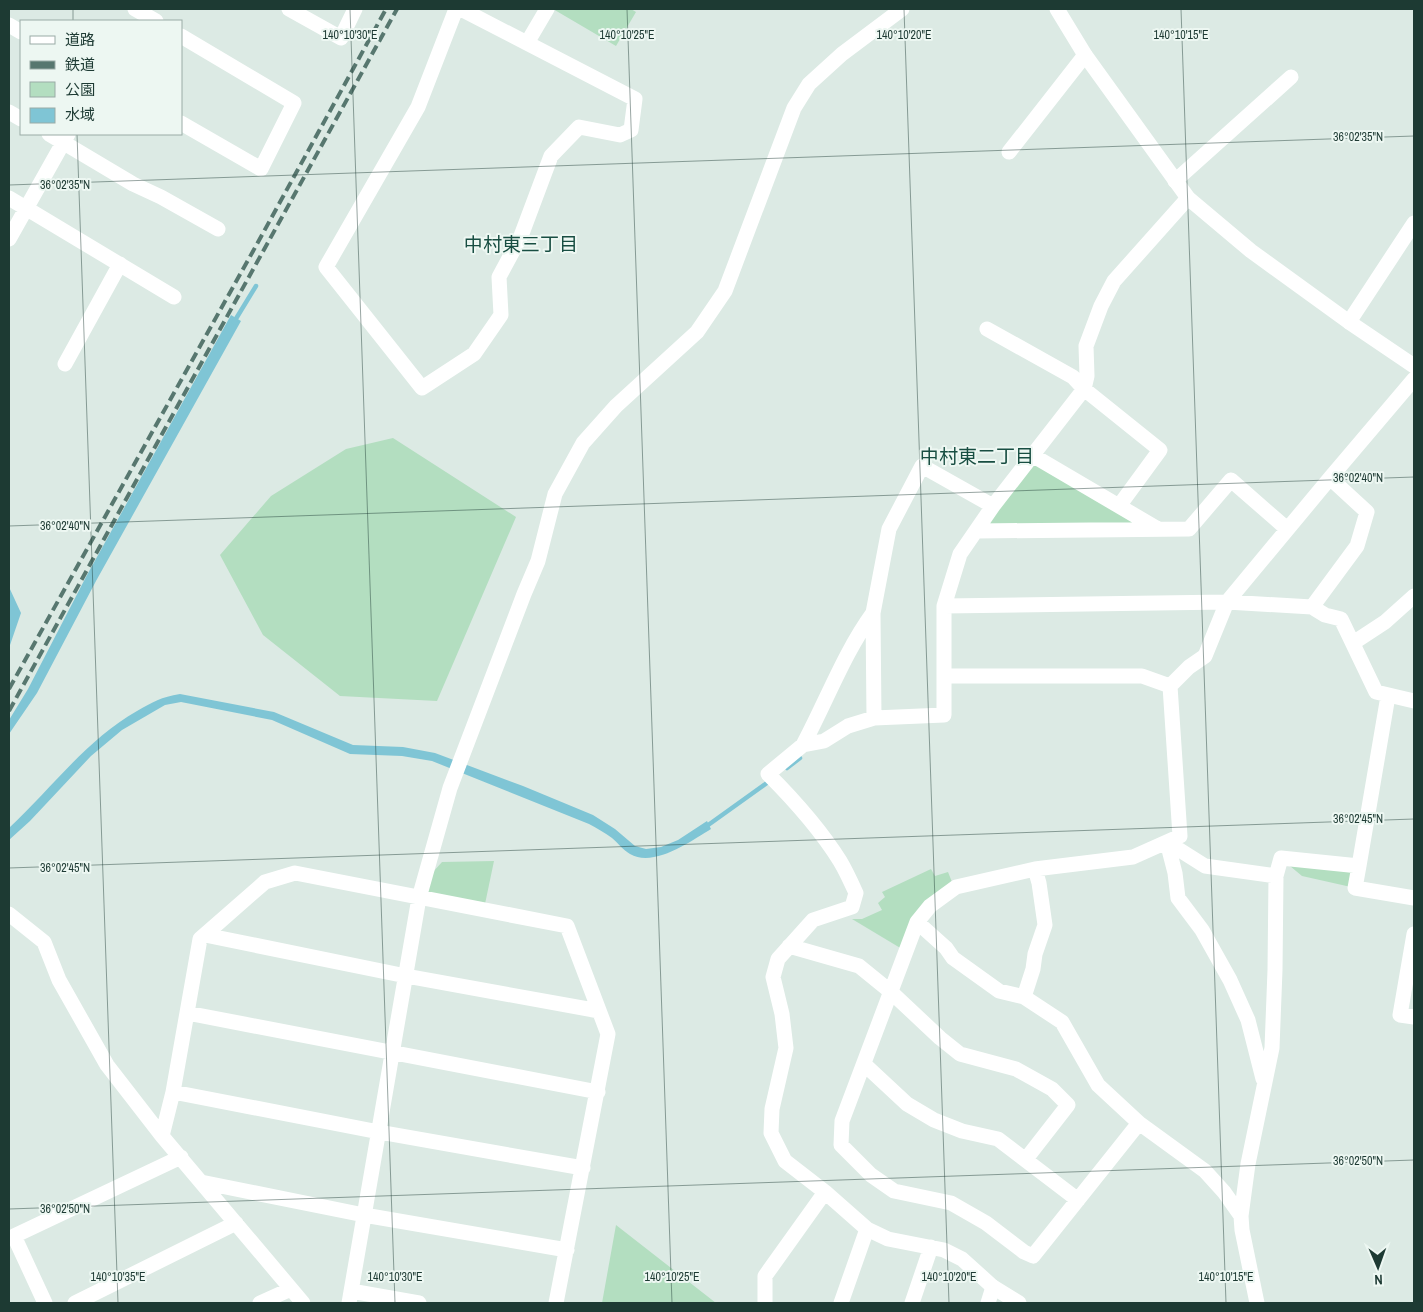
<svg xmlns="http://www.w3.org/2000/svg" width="1423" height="1312" viewBox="0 0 1423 1312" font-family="'Archivo Narrow','Noto Sans JP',sans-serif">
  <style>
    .green { fill: #b3dec0 }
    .water { fill: #7fc5d5 }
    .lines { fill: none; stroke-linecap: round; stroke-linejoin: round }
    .stream { stroke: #7fc5d5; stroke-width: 4.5 }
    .minor { stroke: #fff; stroke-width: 15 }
    .tertiary { stroke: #fff; stroke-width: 15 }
    .rail { stroke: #57776f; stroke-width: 4; stroke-dasharray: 10 5; stroke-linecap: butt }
    .ticks { fill: none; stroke: #1d3a33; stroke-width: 1; stroke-opacity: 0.45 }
    .labels { text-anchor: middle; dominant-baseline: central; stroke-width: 4; stroke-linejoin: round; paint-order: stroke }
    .neighbourhood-label { font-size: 19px; fill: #184e42; stroke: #edf7f2 }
    .ticks-label { font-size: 12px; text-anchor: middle; fill: #1d3a33; stroke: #edf7f2; stroke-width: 4; stroke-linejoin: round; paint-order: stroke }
  </style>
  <rect width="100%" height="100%" fill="#dceae4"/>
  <path class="green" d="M 553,9 L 631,9 L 636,12 L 616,46 Z
    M 393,438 L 516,517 L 437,701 L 340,696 L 263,635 L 220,555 L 271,496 L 346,449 Z
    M 1033,460 L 1150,527 L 982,529 Z
    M 494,861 L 485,904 L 425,896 L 433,872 L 442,862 Z
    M 1284,861 L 1355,868 L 1351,887 L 1302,876 Z
    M 931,869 L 935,876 L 948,872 L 952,882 L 902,949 L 852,919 L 862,919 L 882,910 L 878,903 L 885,897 L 882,892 Z
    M 616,1225 L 716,1303 L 602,1303 Z"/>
  <path class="water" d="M 231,315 L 241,321 L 96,581 L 37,693 L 9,734 L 9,720 L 28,689 L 87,575 Z
    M 9,587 L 21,613 L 9,648 Z
    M 180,694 L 274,712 L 353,745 L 403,747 L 435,753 L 523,786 L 593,815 L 615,829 L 635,846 L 646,849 L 661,847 L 678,840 L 707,821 L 711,829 C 691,841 654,868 630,854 C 623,850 618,843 612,838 C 605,833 597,828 589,824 L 432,761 L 402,756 L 350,754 L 272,720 L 181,702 L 165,705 L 122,730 L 91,756 L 30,821 L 9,840 L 9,828 C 52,788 86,740 137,711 C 153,702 161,697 180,694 Z"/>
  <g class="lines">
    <path class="stream" d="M 234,322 L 256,286
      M 787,768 L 800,758
      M 704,828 L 771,780"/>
    <path class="minor" d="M 135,9 L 156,21
      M 289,9 L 341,38 L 355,9
      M 456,9 L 418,107 L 326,267 L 422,388 L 474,354 L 501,315 L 499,277 L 521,236 L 551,156 L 579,127 L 620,135 L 631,130 L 635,99 L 461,9
      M 9,25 L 21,32
      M 181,36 L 294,103 L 261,169 L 181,123
      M 527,43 L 547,9
      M 9,112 L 21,119
      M 49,134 L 133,184 L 161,197 L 218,229
      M 1009,152 L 1085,55
      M 1175,181 L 1291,77
      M 9,198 L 174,297
      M 9,239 L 68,134
      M 1349,322 L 1414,223
      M 987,329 L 1073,377 L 1084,389 L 1160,450 L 1119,506
      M 65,364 L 120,264
      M 1032,455 L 1158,529
      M 977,531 L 1189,529 L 1231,480 L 1287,529
      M 944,606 L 1227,602 L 1312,607 L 1325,615 L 1341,619 L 1376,692 L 1414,701
      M 1312,607 L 1357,546 L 1367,512 L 1330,478
      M 1353,643 L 1385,622 L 1414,596
      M 944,676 L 944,715 L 874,718 L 848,726 L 824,741 L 803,745 L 768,774 C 795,801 820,829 840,861 C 846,871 851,882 856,893 L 852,907 L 813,920 L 778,959 L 773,977 L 782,1014 L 786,1048 L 772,1109 L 771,1133 L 785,1161 L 825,1192 L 867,1229 L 888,1239 L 944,1250 L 962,1259 L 993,1287 L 1019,1303
      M 1170,686 L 1142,676 L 944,676 L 944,606 L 960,554 L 993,506 L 1084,389 L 1087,376 L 1086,346 L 1101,306 L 1114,281 L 1188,198
      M 874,718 L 873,613 L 889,529 L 922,466 L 993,506
      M 803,745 C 827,700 844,653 873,613
      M 1167,842 L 1205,866 L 1276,876 L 1281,858 L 1359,866 L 1355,888 L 1414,898
      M 1167,842 L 1175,873 L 1178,898 L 1202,930 L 1230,980 L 1248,1020 L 1263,1079
      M 1359,866 L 1388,696
      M 9,914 L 44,942 L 59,980 L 107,1065 L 162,1136 L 303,1303
      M 917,922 L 946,948 L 953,958 L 999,991 L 1024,997 L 1062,1022 L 1098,1085 L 1139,1123 L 1033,1256 L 1024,1252 L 986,1223 L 951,1203 L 894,1191 L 871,1175 L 841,1145 L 842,1121 L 917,922 L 930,906 L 956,887 L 1035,869 L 1133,857 L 1180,836 L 1170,686 L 1189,667 L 1205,656 L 1227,602 L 1330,478 L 1414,379
      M 1414,934 L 1400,1015 L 1414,1017
      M 205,935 L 406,976 L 599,1011
      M 789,946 L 859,966 L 891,992 L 940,1038 L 960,1054 L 1016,1069 L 1052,1089 L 1068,1105 L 1026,1159
      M 1024,997 L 1033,969 L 1035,954 L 1045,925 L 1039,883 L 1035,869
      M 187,1013 L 598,1092
      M 864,1064 L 907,1104 L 934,1120 L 962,1131 L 998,1139 L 1078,1200
      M 173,1092 L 379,1132 L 583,1168
      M 1139,1123 L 1205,1171 L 1224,1192 L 1241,1216
      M 162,1136 L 173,1092 L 200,939 L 265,882 L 295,873 L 567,926 L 608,1034 L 556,1303
      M 201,1182 L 364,1215 L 567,1250
      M 351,1291 L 419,1303
      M 45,1303 L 14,1236 L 181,1157
      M 75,1303 L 236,1223
      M 260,1303 L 291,1289
      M 349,1303 L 419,898 L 450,788 L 524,594 L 538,561 L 555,494 L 583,443 L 616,406 L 697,332 L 725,291 L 794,108 L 809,84 L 842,54 L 902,9
      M 765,1303 L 765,1276 L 825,1192
      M 841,1303 L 867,1229
      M 912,1303 L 931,1247
      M 1257,1303 L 1242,1230 L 1241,1216 L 1248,1164 L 1272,1048 L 1275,970 L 1276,876"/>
    <path class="tertiary" d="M 1057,9 L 1085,55 L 1188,198 L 1251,251 L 1349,322 L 1414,366
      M 988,1303 L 993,1287"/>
    <path class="rail" d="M 9,689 L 257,244 L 386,9
      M 9,711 L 397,9"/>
  </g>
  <path class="ticks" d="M 73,9 L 73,21M 350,9 L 395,1303M 627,9 L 672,1303M 904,9 L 949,1303M 1181,9 L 1226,1303M 77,134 L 118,1303M 9,185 L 1414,136M 9,526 L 1414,477M 9,868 L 1414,819M 9,1209 L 1414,1160"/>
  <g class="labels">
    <g class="neighbourhood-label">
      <text x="521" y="244">中村東三丁目</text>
      <text x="977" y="456">中村東二丁目</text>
    </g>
  </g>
  <g class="ticks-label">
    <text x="350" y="39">140°10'30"E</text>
    <text x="627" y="39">140°10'25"E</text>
    <text x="904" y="39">140°10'20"E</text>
    <text x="1181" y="39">140°10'15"E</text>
    <text x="1358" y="141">36°02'35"N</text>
    <text x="65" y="189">36°02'35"N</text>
    <text x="1358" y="482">36°02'40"N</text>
    <text x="65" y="530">36°02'40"N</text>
    <text x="1358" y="823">36°02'45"N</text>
    <text x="65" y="872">36°02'45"N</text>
    <text x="1358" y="1165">36°02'50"N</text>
    <text x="65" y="1213">36°02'50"N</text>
    <text x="118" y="1281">140°10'35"E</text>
    <text x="395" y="1281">140°10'30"E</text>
    <text x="672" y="1281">140°10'25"E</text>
    <text x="949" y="1281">140°10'20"E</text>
    <text x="1226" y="1281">140°10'15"E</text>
  </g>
  <rect width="1423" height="1312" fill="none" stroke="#1d3a33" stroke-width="20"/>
  <rect x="20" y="20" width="162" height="115" fill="#edf7f2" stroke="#9aaba6"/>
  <rect x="30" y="36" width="25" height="8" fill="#ffffff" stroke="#9aaba6"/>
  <text x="65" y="45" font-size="15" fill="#1d3a33">道路</text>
  <rect x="30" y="61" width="25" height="8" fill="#57776f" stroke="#9aaba6"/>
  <text x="65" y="70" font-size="15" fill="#1d3a33">鉄道</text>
  <rect x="30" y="82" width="25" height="15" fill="#b3dec0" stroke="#9aaba6"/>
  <text x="65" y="95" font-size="15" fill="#1d3a33">公園</text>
  <rect x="30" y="108" width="25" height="15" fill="#7fc5d5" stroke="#9aaba6"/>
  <text x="65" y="120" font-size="15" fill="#1d3a33">水域</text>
  <g transform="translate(1378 1267) rotate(178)" stroke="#edf7f2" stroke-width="4" paint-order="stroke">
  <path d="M0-4L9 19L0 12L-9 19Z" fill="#1d3a33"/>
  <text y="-8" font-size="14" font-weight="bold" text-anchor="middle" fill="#1d3a33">N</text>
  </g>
</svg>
